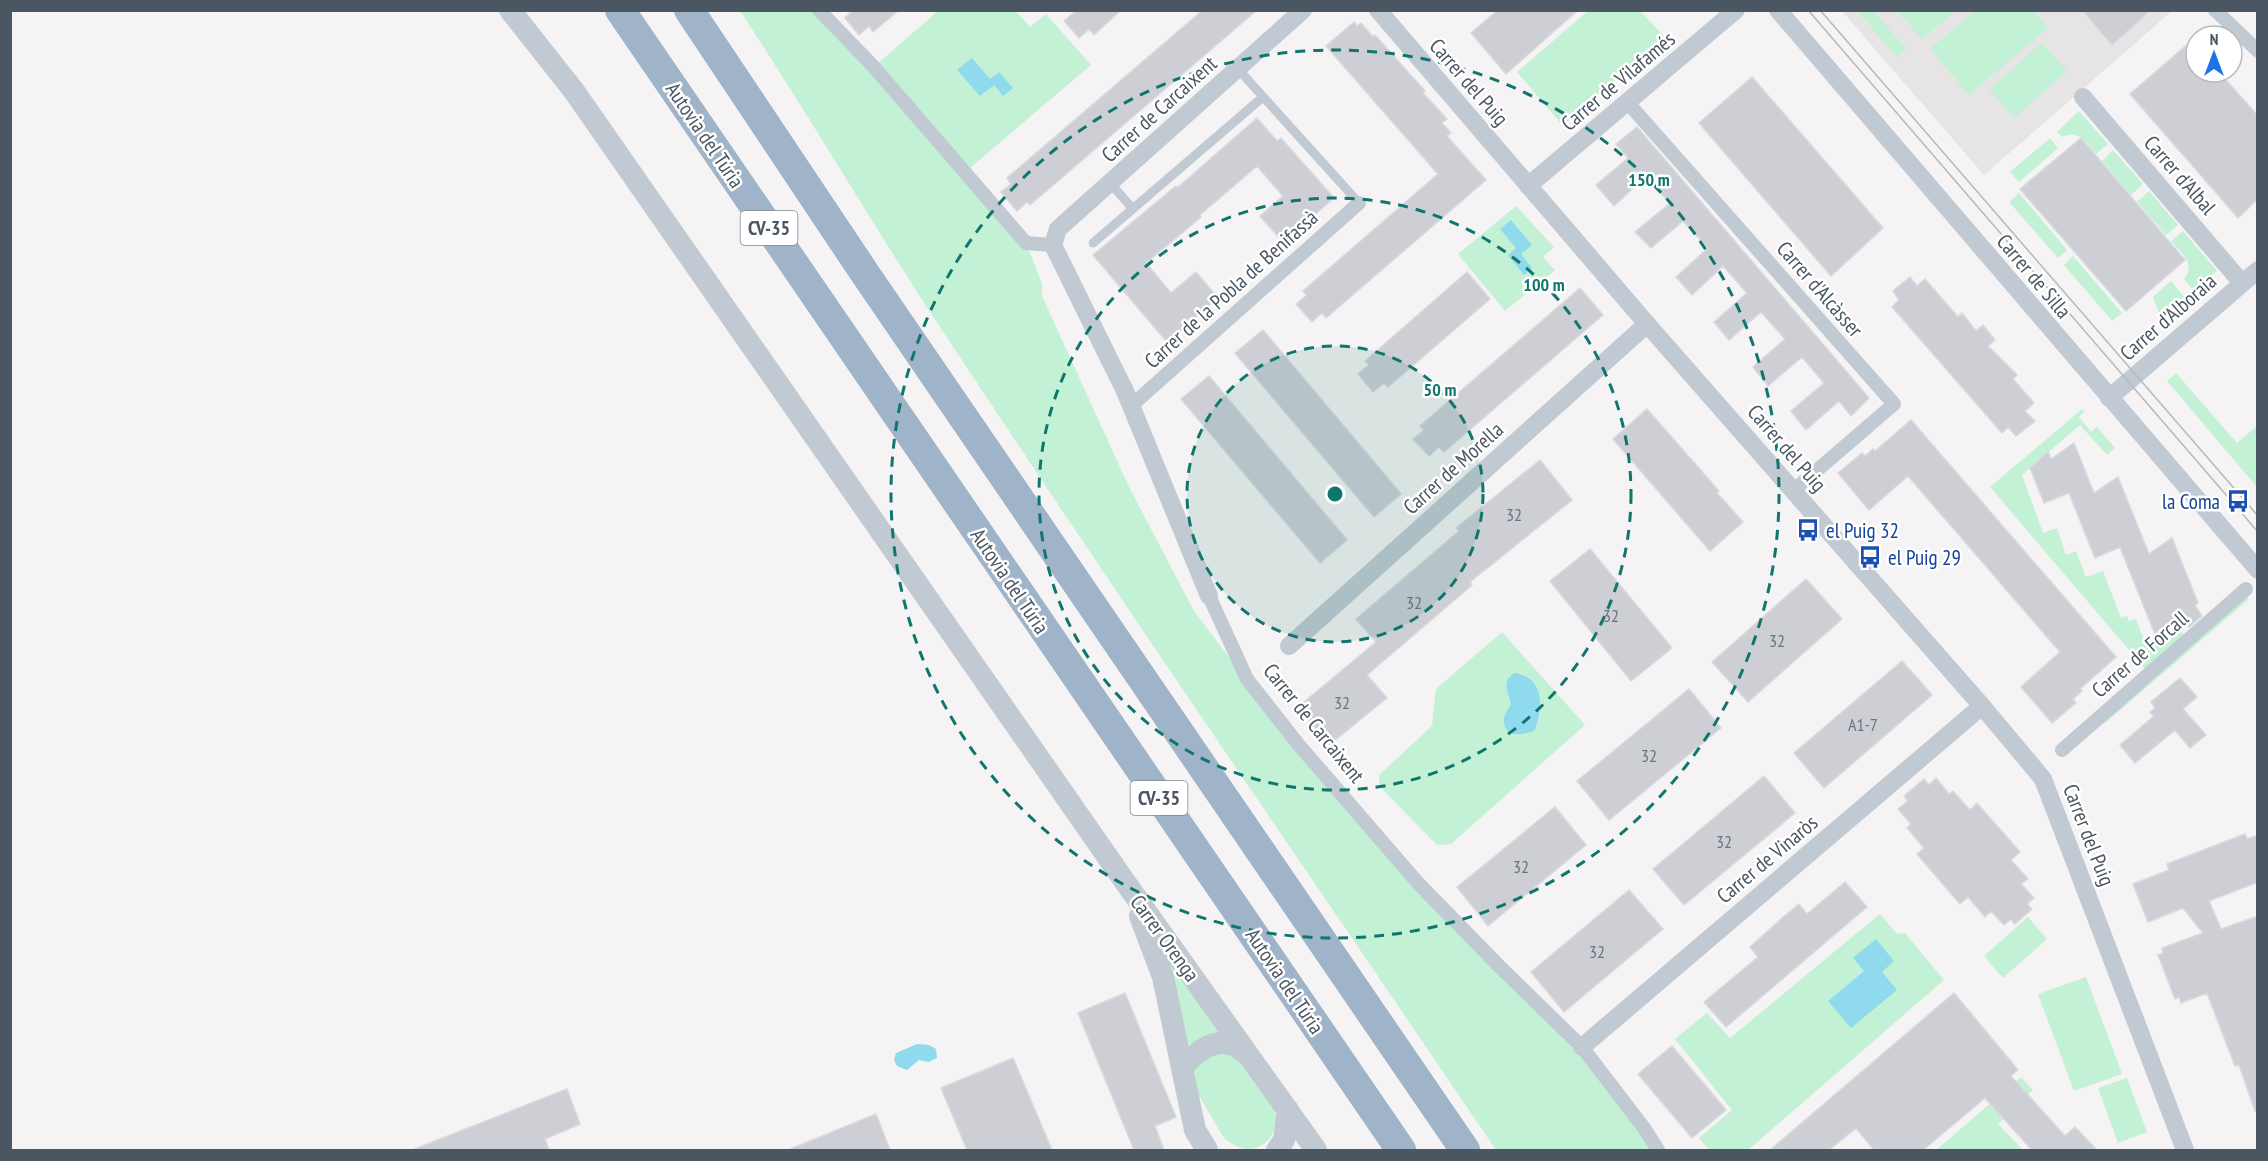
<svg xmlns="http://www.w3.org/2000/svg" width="2268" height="1161" viewBox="0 0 2268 1161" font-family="'PT Sans Narrow',sans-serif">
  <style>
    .education { fill: #e6e4e5 }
    .green { fill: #c3f1d5 }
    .water { fill: #90daee }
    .building { fill: #cdcfd5; stroke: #d7d9de; stroke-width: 1.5 }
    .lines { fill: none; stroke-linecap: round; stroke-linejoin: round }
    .service { stroke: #c1cad2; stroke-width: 9 }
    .pedestrian { stroke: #c1cad2; stroke-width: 14 }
    .minor { stroke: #c1cad2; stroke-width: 18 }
    .tertiary { stroke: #c1cad2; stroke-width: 22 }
    .trunk { stroke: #9fb4c9; stroke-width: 30 }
    .tram { stroke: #b5b8bd; stroke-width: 1.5 }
    .ring { fill: none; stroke: #0f766e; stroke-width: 3; stroke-dasharray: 10 8 }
    .labels { text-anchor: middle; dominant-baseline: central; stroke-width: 5; stroke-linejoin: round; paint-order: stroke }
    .number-label { font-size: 18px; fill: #6b747e }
    .shield { fill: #fff; stroke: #808990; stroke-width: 1.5 }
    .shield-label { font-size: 20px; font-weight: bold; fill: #4a5661 }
    .street-label { font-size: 21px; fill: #4a5661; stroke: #fff }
    .transit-label { font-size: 21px; fill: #164399; stroke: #fff; text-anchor: start }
    .centre { fill: #0f766e; stroke: #fff; stroke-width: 3 }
    .ring-label { font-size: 18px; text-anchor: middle; font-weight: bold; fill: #0f766e; stroke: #fff; stroke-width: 5; stroke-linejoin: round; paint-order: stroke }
  </style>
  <rect width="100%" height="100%" fill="#f5f3f3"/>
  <path class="education" d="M 1842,11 L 2172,11 L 1984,175 Z"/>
  <path class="green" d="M 1015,10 L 1030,27 L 1046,14 L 1091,65 L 970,168 L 877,64 L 938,11 Z
    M 1589,10 L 1640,11 L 1664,36 L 1563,126 L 1517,72 Z
    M 1976,10 L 2033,11 L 2048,28 L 1969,95 L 1930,49 Z
    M 740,11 L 815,11 L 1021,230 L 1042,284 L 1042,296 L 1129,487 L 1194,611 L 1270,711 L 1402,858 L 1528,991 L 1662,1150 L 1496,1150 C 1311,877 1124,606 942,330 C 872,225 810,116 740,11 Z
    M 1857,11 L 1873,11 L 1907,49 L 1897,57 Z
    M 1897,11 L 1956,11 L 1922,39 Z
    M 2042,43 L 2067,71 L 2014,118 L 1989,90 Z
    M 2079,111 L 2108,144 L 2096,154 C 2087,143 2078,129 2062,137 L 2057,132 Z
    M 2050,138 L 2058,148 L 2019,182 L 2010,172 Z
    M 2113,150 L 2143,184 L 2131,195 L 2102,161 Z
    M 2149,191 L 2178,225 L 2166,235 L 2137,202 Z
    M 2019,193 L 2067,250 L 2058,258 L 2009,202 Z
    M 1516,206 L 1554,247 L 1543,257 L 1555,270 L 1505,311 L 1458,254 Z
    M 2183,231 L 2217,271 L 2194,291 L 2184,279 C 2196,264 2182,253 2171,241 Z
    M 2073,256 L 2122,313 L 2112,321 L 2064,265 Z
    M 2171,281 L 2186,299 L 2161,319 L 2153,297 Z
    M 2176,373 L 2237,443 L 2257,426 L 2257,487 L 2167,381 Z
    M 2082,409 L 2084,412 L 2079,417 L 2091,432 L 2097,427 L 2115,448 L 2107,455 L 2080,425 L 2022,475 L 2043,533 L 2057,528 L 2066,555 L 2076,551 L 2086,577 L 2103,571 L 2121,618 L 2127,616 L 2129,621 L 2136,619 L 2147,648 L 2162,642 L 2180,630 L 2183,633 L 2184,639 L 2146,670 L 1990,487 Z
    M 2246,596 L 2249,599 L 2104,724 L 2101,720 Z
    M 1502,632 L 1585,725 L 1451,844 L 1437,845 L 1379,786 L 1379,775 L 1432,726 L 1436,689 Z
    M 1880,914 L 1897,934 L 1905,933 L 1944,980 L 1748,1150 L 1709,1150 L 1699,1138 L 1732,1110 L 1675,1039 L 1707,1013 L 1730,1038 Z
    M 2028,917 L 2047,939 L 2003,978 L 1984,956 Z
    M 1156,939 L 1220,1034 L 1186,1046 Z
    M 2086,977 L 2122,1074 L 2074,1091 L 2038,994 Z
    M 1213,1052 L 1236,1054 C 1247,1069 1267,1092 1274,1108 C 1280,1122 1273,1142 1258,1147 C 1245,1152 1234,1146 1224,1138 L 1192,1084 L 1194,1066 Z
    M 2021,1077 L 2033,1090 L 1998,1124 L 2023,1150 L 1936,1150 Z
    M 2127,1078 L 2147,1132 L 2118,1143 L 2098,1088 Z"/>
  <path class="water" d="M 972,58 L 990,79 L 999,72 L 1013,88 L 1003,96 L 994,85 L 980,96 L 957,70 Z
    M 1511,220 L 1532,245 L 1521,254 L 1532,268 L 1524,275 L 1508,255 L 1516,248 L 1500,229 Z
    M 1514,673 C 1545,677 1543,707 1535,730 C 1526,735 1505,739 1504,722 C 1503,716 1508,710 1511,704 C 1508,690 1501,683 1514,673 Z
    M 1876,939 L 1894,961 L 1882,972 L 1897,990 L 1851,1028 L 1828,1001 L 1864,971 L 1853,958 Z
    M 917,1044 L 929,1045 L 936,1049 L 937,1058 L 929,1062 L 919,1060 L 907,1070 L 897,1066 L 894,1060 L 896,1053 Z"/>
  <path class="building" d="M 853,10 L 899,10 L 873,32 L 869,26 L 859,35 L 845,18 Z
    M 1077,10 L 1121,10 L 1094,35 L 1089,29 L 1079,38 L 1064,21 Z
    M 1203,10 L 1257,10 L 1030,205 L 1027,202 L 1017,211 L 1001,192 L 1011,184 L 1007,178 Z
    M 1498,10 L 1578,10 L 1506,74 L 1471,33 Z
    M 2082,10 L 2151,10 L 2112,45 Z
    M 1354,22 L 1357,26 L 1361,23 L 1373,37 L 1375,35 L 1425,91 L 1423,93 L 1447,119 L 1442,123 L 1451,133 L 1447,136 L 1486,180 L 1326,318 L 1322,313 L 1312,322 L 1296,304 L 1307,295 L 1303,291 L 1438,174 L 1326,46 Z
    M 2196,37 L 2196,72 L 2219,72 L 2258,116 L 2258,199 L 2238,218 L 2130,94 Z
    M 1752,77 L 1883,228 L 1831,276 L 1699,123 Z
    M 1257,118 L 1277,141 L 1281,138 L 1334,198 L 1283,242 L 1260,216 L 1283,196 L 1257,166 L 1200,215 L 1201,217 L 1146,263 L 1171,293 L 1196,272 L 1218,298 L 1167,342 L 1093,255 L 1176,186 L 1177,188 Z
    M 1637,127 L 1869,398 L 1851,416 L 1839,401 L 1806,430 L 1791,411 L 1824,383 L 1802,357 L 1768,386 L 1753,367 L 1785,339 L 1761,312 L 1729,340 L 1714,322 L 1747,293 L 1723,266 L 1692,295 L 1676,277 L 1708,248 L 1683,221 L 1651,248 L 1635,232 L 1670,203 L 1645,177 L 1614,206 L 1596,185 L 1628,158 L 1616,144 Z
    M 2081,138 L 2185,260 L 2126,311 L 2020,189 Z
    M 1467,272 L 1490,299 L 1388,387 L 1384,383 L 1373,392 L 1358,374 L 1369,365 L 1365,361 Z
    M 1910,277 L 1917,286 L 1925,279 L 1958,317 L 1962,313 L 1976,331 L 1983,325 L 1995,340 L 1988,346 L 2017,375 L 2013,379 L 2034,403 L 2025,411 L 2035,421 L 2016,436 L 2008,427 L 2002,433 L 1892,307 L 1899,300 L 1893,291 Z
    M 1580,288 L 1603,315 L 1444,452 L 1439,447 L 1429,456 L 1413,439 L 1424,430 L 1420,426 Z
    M 1263,330 L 1401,494 L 1374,517 L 1235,353 Z
    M 1209,376 L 1347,540 L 1320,563 L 1181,399 Z
    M 1647,409 L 1719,491 L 1717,493 L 1743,522 L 1710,551 L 1613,439 Z
    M 1911,420 L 2116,657 L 2080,689 L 2082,691 L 2073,699 L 2076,703 L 2052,723 L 2021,687 L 2060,652 L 1908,476 L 1869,510 L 1838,473 L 1862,453 L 1865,456 L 1873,449 L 1875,451 Z
    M 2074,443 L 2094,493 L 2118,477 L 2149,554 L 2172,538 L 2198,603 L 2195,605 L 2202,616 L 2189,627 L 2183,614 L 2155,634 L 2120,547 L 2095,558 L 2069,493 L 2044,503 L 2030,468 L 2048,452 L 2051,459 Z
    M 1540,460 L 1572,500 L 1470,582 L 1472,585 L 1367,675 L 1387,698 L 1329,745 L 1298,707 L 1376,642 L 1356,619 L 1459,531 L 1456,528 Z
    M 1590,549 L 1672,648 L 1631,681 L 1550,581 Z
    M 1806,579 L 1842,619 L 1748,702 L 1712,662 Z
    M 1902,661 L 1932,695 L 1824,788 L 1794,753 Z
    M 2180,678 L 2197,697 L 2183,709 L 2206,735 L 2190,748 L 2175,730 L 2135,763 L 2120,745 L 2154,716 L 2150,712 L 2155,708 L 2151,702 Z
    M 1689,689 L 1721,728 L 1609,820 L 1577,781 Z
    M 1764,776 L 1795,813 L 1684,905 L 1653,869 Z
    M 1936,778 L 1949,794 L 1953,791 L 1970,810 L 1977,803 L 2020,852 L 2011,860 L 2028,879 L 2021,884 L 2034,898 L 2027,904 L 2032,909 L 2015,924 L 2011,919 L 2004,925 L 1991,911 L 1985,917 L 1968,897 L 1960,904 L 1917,854 L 1924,848 L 1907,828 L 1911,824 L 1898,809 L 1908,801 L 1904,796 L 1924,779 L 1929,785 Z
    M 1555,807 L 1586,845 L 1488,926 L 1457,887 Z
    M 2245,834 L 2247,839 L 2258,835 L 2258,882 L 2209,901 L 2221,929 L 2258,916 L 2258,1111 L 2255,1111 L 2239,1065 L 2235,1066 L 2207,993 L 2181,1003 L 2179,997 L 2175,999 L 2158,955 L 2163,953 L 2162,948 L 2203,933 L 2183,908 L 2148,922 L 2133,884 L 2169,870 L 2167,864 Z
    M 1845,882 L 1867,907 L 1726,1027 L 1704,1002 L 1758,957 L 1750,947 L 1781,919 L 1799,904 L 1807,914 Z
    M 1629,890 L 1663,929 L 1564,1012 L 1531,972 Z
    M 1125,993 L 1176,1117 L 1155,1126 L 1164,1150 L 1134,1150 L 1078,1013 Z
    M 1954,993 L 2018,1070 L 2011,1076 L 2065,1136 L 2075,1127 L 2097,1150 L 2032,1150 L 1985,1098 L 1923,1150 L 1874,1150 L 1856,1128 L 1829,1150 L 1770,1150 Z
    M 1672,1046 L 1726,1110 L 1692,1138 L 1638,1074 Z
    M 1013,1058 L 1052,1150 L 967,1150 L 941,1088 Z
    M 567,1089 L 580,1124 L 545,1139 L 549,1150 L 412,1150 Z
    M 876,1114 L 890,1150 L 788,1150 Z"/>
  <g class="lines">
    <path class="service" d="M 1238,69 L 1359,203
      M 1110,183 L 1133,209
      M 1093,243 L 1263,97"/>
    <path class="pedestrian" d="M 819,10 L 873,66 L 1026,243 L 1053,245
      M 2215,10 L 2258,51
      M 1628,103 L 1894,404 L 1794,490
      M 1131,406 L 1359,203
      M 1209,596 L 1247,679 L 1298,744 L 1418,883 L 1499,966 L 1582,1047 L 1644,1128 L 1658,1150
      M 2062,750 L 2246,589"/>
    <path class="minor" d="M 1378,10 L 1647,324 L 1982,706 L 2043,779 L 2185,1150
      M 1778,10 L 2258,570
      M 2083,97 L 2242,283
      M 1528,186 L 1736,10
      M 2109,398 L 2258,270
      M 1209,596 L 1125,391 L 1053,245 L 1058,229 L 1303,10
      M 1289,646 L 1647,324
      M 1582,1047 L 1982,706"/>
    <path class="tertiary" d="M 510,10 L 574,91 L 1130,889 L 1316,1150
      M 1140,916 L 1163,977 L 1195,1130 L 1207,1150
      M 1183,1066 C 1195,1054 1211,1039 1230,1044 C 1236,1045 1242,1051 1247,1054
      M 1277,1150 L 1284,1140 L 1288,1110"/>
    <path class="trunk" d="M 620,10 L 1401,1150
      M 689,10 L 866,275 L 1465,1150"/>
    <path class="tram" d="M 1808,10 L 2258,532
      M 1820,10 L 2258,516"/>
  </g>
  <circle cx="1335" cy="494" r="148" fill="#0f766e" fill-opacity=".12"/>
  <g class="ring">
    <circle cx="1335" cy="494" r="148"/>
    <circle cx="1335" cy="494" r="296"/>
    <circle cx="1335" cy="494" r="444"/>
  </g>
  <defs>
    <g id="bus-bare" transform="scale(1.8)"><path d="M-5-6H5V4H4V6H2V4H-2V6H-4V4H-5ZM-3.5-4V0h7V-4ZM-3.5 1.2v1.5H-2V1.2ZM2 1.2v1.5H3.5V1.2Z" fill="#1a4fb4" stroke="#fff" stroke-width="2.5" paint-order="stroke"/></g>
  </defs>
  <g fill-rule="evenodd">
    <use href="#bus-bare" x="2238" y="501"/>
    <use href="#bus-bare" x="1808" y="530"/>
    <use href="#bus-bare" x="1870" y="557"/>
  </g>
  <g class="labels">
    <g class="number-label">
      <text x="1514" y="514">32</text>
      <text x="1414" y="602">32</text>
      <text x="1611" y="615">32</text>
      <text x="1777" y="640">32</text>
      <text x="1342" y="702">32</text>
      <text x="1863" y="724">A1-7</text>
      <text x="1649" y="755">32</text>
      <text x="1724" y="841">32</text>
      <text x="1521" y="866">32</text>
      <text x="1597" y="951">32</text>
    </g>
    <g class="shield">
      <rect x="740.5" y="211" width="57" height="34" rx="4.5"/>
      <rect x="1130.5" y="781" width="57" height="34" rx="4.5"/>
    </g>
    <g class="shield-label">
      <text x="769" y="228">CV-35</text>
      <text x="1159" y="798">CV-35</text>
    </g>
    <g class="street-label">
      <text transform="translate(1618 81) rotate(-40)">Carrer de Vilafamés</text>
      <text transform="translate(1469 82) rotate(49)">Carrer del Puig</text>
      <text transform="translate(1159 109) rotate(-42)">Carrer de Carcaixent</text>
      <text transform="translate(705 135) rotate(56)">Autovia del Túria</text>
      <text transform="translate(2180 175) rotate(49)">Carrer d'Albal</text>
      <text transform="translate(2034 276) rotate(50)">Carrer de Silla</text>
      <text transform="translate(1231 289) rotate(-42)">Carrer de la Pobla de Benifassà</text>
      <text transform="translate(1820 289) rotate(49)">Carrer d'Alcàsser</text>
      <text transform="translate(2168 317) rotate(-41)">Carrer d'Alboraia</text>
      <text transform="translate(1787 448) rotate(49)">Carrer del Puig</text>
      <text transform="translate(1453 468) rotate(-42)">Carrer de Morella</text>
      <text transform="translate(1010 581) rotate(56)">Autovia del Túria</text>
      <text transform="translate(2140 654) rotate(-41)">Carrer de Forcall</text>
      <text transform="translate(1314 723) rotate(51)">Carrer de Carcaixent</text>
      <text transform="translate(2089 835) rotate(69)">Carrer del Puig</text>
      <text transform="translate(1767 859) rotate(-40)">Carrer de Vinaròs</text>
      <text transform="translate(1165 938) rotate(54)">Carrer Orenga</text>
      <text transform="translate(1285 981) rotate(56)">Autovia del Túria</text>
    </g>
    <g class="transit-label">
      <text x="2220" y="501" text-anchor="end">la Coma</text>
      <text x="1826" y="530">el Puig 32</text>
      <text x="1888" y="557">el Puig 29</text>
    </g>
  </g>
  <circle cx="1335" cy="494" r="9" class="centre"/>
  <g class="ring-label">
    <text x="1649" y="186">150 m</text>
    <text x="1544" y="291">100 m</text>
    <text x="1440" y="396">50 m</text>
  </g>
  <rect width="2268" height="1161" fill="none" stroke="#4a5661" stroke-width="24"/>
  <g transform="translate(2214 54)"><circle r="28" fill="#ffffff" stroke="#b7bbc0" stroke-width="1.5"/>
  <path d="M0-4.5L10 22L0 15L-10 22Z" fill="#1a73e8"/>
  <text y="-9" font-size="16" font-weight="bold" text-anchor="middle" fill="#4a5661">N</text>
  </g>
</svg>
